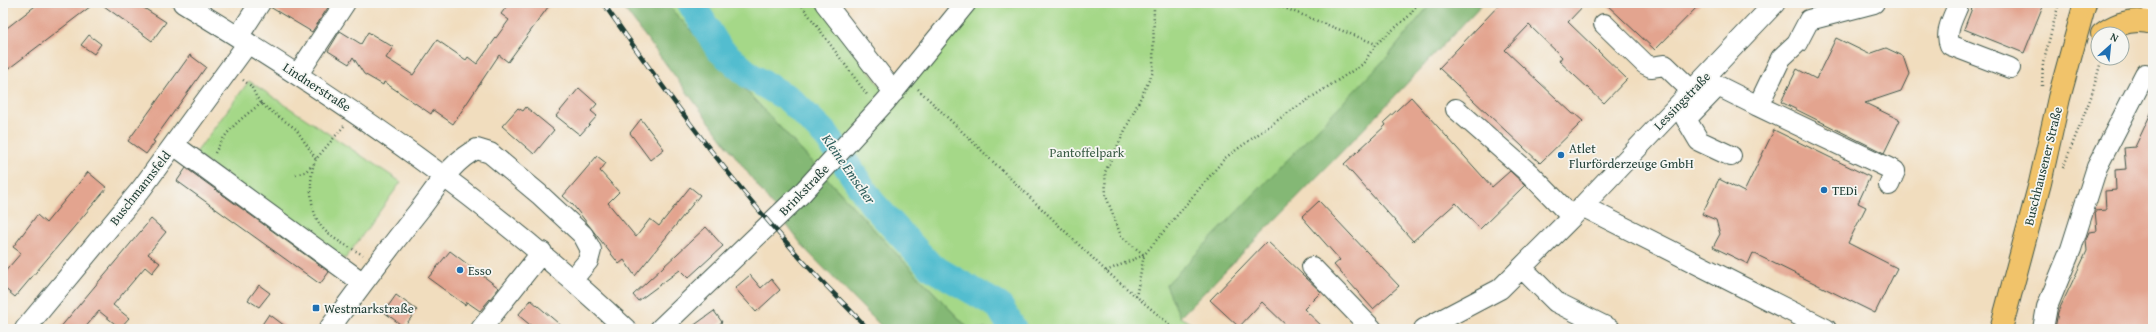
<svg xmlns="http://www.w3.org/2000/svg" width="2156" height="332" viewBox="0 0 2156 332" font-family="'Gentium Book Plus',serif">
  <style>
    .green { fill: #a5d888; stroke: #628a5e }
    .forest { fill: #84b874; stroke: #527a54 }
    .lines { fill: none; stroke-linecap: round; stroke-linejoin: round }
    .river { stroke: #53bdcf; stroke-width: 28 }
    .building { fill: #e3a48f }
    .minor-casing { stroke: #3e5549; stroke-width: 22 }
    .major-casing { stroke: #3e5549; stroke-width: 24 }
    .path { stroke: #3e5549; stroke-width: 2.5; stroke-dasharray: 1 3; stroke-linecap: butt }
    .minor { stroke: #fff; stroke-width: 20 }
    .major { stroke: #f1c36a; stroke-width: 22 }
    .rail-casing { stroke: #1f3d34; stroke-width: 4.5 }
    .rail { stroke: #f6f6f2; stroke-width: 3; stroke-dasharray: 9; stroke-linecap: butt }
    .poi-dot { fill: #1f6fb2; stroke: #f6f6f2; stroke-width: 1.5 }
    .labels { text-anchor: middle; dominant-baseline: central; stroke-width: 3.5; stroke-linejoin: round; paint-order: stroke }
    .street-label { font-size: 13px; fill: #1f3d34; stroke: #f6f6f2 }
    .poi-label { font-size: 13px; fill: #1f3d34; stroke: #f6f6f2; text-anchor: start }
    .park-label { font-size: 13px; fill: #3a5c45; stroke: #f6f6f2 }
    .water-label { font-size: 14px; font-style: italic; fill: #2c5d5b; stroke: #f6f6f2 }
  </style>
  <rect width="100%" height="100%" fill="#f6f6f2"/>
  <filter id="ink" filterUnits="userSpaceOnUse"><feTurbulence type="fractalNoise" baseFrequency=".025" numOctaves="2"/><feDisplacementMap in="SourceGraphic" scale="8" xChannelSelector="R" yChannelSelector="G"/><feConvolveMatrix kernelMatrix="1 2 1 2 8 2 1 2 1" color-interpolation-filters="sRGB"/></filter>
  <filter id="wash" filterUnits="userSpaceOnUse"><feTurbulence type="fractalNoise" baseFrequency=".012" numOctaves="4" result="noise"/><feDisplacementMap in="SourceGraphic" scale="16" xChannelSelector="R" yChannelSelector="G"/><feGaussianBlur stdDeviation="0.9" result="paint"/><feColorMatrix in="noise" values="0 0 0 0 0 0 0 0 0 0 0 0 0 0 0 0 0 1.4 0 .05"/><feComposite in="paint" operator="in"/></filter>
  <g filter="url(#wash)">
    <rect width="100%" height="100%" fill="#f1ddbe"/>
    <path class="green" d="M 669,3 L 819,3 L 887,95 L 972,3 L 1433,3 L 1389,55 L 1180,317 L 1200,329 L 969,329 L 889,246 L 673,11 Z
      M 249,81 L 401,182 L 345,259 L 195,154 Z"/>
    <path class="forest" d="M 620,3 L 669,3 L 673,11 L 889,246 L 969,329 L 884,329 L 805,249 Z
      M 1431,3 L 1483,3 L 1359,134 L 1180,317 L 1166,285 L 1389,55 Z"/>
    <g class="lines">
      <path class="river" d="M 691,3 L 719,49 L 750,76 L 789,99 L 827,136 L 872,203 L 930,266 L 999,306 L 1013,329"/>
    </g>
    <g id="blocks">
      <path class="building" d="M 39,3 L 95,3 L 3,73 L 3,31 Z
        M 100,3 L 136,3 L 166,22 L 152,41 Z
        M 271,3 L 323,3 L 329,6 L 312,32 L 270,7 Z
        M 509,3 L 551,3 L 508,62 L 499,55 L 453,124 L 433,110 L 431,114 L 384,82 L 383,85 L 364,74 L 353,57 L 349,64 L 328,51 L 340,31 L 361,44 L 368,32 L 393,47 L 386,58 L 413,75 L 437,40 L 466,60 L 468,57 L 477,64 L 509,20 L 501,14 Z
        M 1501,3 L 1586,3 L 1568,22 L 1627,79 L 1604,103 L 1559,61 L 1562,57 L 1529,25 L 1505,50 L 1573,114 L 1575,114 L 1583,121 L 1540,163 L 1439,68 Z
        M 1605,3 L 1701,3 L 1655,50 Z
        M 1974,3 L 2044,3 L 2024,53 L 1964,29 Z
        M 89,35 L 101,44 L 94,54 L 81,45 Z
        M 1836,38 L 1869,54 L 1886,48 L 1903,56 L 1909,74 L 1901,91 L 1865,103 L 1900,120 L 1884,153 L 1781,102 L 1797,69 L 1816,79 Z
        M 190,55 L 206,67 L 153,141 L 155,142 L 146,154 L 128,141 Z
        M 579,88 L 597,104 L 591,111 L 597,116 L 580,135 L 556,116 Z
        M 1411,97 L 1492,187 L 1510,171 L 1525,185 L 1480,229 L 1456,203 L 1413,241 L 1344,164 L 1386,125 L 1384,122 Z
        M 526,107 L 554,130 L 534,154 L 502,126 L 518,108 L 523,111 Z
        M 2153,109 L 2153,329 L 2055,329 L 2058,312 L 2087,251 L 2086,239 L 2089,232 L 2097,231 L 2095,211 L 2106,210 L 2105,191 L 2116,190 L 2115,170 L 2126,169 L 2124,148 L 2135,147 Z
        M 641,119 L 664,149 L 650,160 L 630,133 Z
        M 1774,130 L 1870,177 L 1858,203 L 1866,207 L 1848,243 L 1897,268 L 1875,313 L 1753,253 L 1748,264 L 1713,247 L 1720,234 L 1716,220 L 1702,214 L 1719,179 L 1744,192 Z
        M 597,156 L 606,163 L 600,171 L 619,192 L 608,203 L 636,237 L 650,219 L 659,226 L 690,187 L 700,195 L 635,276 L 624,260 L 619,264 L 573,205 L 563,196 Z
        M 186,168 L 329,272 L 320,284 L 177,181 Z
        M 88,172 L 107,188 L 15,297 L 3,287 L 3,274 L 21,253 L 13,247 L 37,215 L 46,223 Z
        M 1319,201 L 1399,286 L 1373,309 L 1334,265 L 1340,260 L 1302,217 Z
        M 151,219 L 166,232 L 148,254 L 160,263 L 152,273 L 145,267 L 113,305 L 129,318 L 120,328 L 99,311 L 84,329 L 59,329 Z
        M 706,227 L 723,246 L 688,278 L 680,270 L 638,301 L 633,295 Z
        M 1267,241 L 1321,292 L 1304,309 L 1325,329 L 1290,329 L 1262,302 L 1239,327 L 1210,300 Z
        M 450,251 L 499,288 L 480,311 L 467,302 L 465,305 L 428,278 Z
        M 750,275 L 761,288 L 771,279 L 780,290 L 756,312 L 735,288 Z
        M 259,285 L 270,293 L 259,307 L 248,300 Z
        M 396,295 L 417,310 L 404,327 L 384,312 Z
        M 531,300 L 565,329 L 535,329 L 518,315 Z
        M 714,311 L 722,322 L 713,329 L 689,329 Z
        M 269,314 L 289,329 L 259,329 Z"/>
    </g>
  </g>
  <g filter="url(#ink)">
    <use href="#blocks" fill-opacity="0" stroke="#3e5549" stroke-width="1"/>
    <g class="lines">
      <g class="minor-casing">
        <path id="minor" d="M 183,3 C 344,101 489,200 626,329
          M 825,3 L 894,92
          M 1874,3 L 1809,20 L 1797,43 L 1781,58 L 1758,106 L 1895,171 L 1889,185
          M 1959,3 C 1954,16 1944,32 1950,45 L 2010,68
          M 2150,3 L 2153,6
          M 1604,24 L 1645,64 L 1651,67 L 1665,65 L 1692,91
          M 238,37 L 260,3
          M 298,74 L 345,3
          M 1706,80 L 1758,106
          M 1718,86 L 1686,119 L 1699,141 L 1731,156
          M 1456,109 L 1530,174 L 1572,217
          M 174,145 L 363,283
          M 1582,206 L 1826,329
          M 1312,267 L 1372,329
          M 1522,268 L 1556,302 L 1610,329
          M 25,329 L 142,188 L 248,43
          M 329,329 C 359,288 389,248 421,208 C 437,187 453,160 477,149 L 490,153 L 539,194 L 583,235 L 591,250 L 588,261 L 573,279
          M 481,329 L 542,252
          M 660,329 L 802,193 L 886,101 L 966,3
          M 1424,329 L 1500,289 L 1572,217 L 1775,3
          M 2043,329 L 2047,307 L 2071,249 L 2097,167 L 2145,74 L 2153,78"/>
      </g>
      <g class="major-casing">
        <path id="major" d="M 2102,34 C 2118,22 2134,18 2153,23
          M 2001,329 L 2040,183 L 2059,98 L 2085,3"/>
      </g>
      <path class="path" d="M 800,3 L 868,96
        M 1272,3 L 1376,44
        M 243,80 L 251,86 L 257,98 L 264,106 L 296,129 L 316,159
        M 2042,86 L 2043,63 L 2059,3
        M 918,89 L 1106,271 L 1175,329
        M 344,126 L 316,159 C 311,169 311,181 311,192 C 313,232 332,237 363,255
        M 215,153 C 227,129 240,119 262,103
        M 2063,168 L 2091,97 L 2102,58
        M 296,175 L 305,172 L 313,165
        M 1106,271 L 1144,255 L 1225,158 L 1289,112 L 1363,64 L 1376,44 L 1409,16 L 1418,3
        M 1136,297 L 1144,255 L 1121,236 L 1106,196 L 1105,172 L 1153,72 L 1154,3"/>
      <use href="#minor" class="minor"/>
      <use href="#major" class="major"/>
      <g class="rail-casing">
        <path id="rail" d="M 603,3 C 661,85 720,167 787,243 C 812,273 841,300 868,329"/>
      </g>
      <use href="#rail" class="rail"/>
    </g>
  </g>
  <g class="poi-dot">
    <circle cx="1561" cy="155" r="4"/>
    <circle cx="1824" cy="190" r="4"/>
    <circle cx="460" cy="270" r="4"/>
    <rect x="312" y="304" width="8" height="8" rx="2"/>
  </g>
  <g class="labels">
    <g class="street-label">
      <text transform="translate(317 87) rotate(33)">Lindnerstraße</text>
      <text transform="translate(1682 101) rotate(-46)">Lessingstraße</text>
      <text transform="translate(2043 166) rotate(-76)">Buschhausener Straße</text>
      <text transform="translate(140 188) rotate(-52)">Buschmannsfeld</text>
      <text transform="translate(804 190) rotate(-46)">Brinkstraße</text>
    </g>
    <g class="poi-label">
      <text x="1569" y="148">Atlet<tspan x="1569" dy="15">Flurförderzeuge GmbH</tspan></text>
      <text x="1832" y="190">TEDi</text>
      <text x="468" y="270">Esso</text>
      <text x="324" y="308">Westmarkstraße</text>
    </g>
    <g class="park-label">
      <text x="1087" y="152">Pantoffelpark</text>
    </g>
    <g class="water-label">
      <text transform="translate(849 169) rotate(55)">Kleine Emscher</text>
    </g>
  </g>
  <rect width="2156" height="332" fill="none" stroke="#f6f6f2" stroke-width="16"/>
  <g transform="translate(2110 46) rotate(27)"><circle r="19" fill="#f6f6f2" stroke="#a0aca6"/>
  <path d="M0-3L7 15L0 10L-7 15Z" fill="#1f6fb2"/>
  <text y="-6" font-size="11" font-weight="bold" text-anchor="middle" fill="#1f3d34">N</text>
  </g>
</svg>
